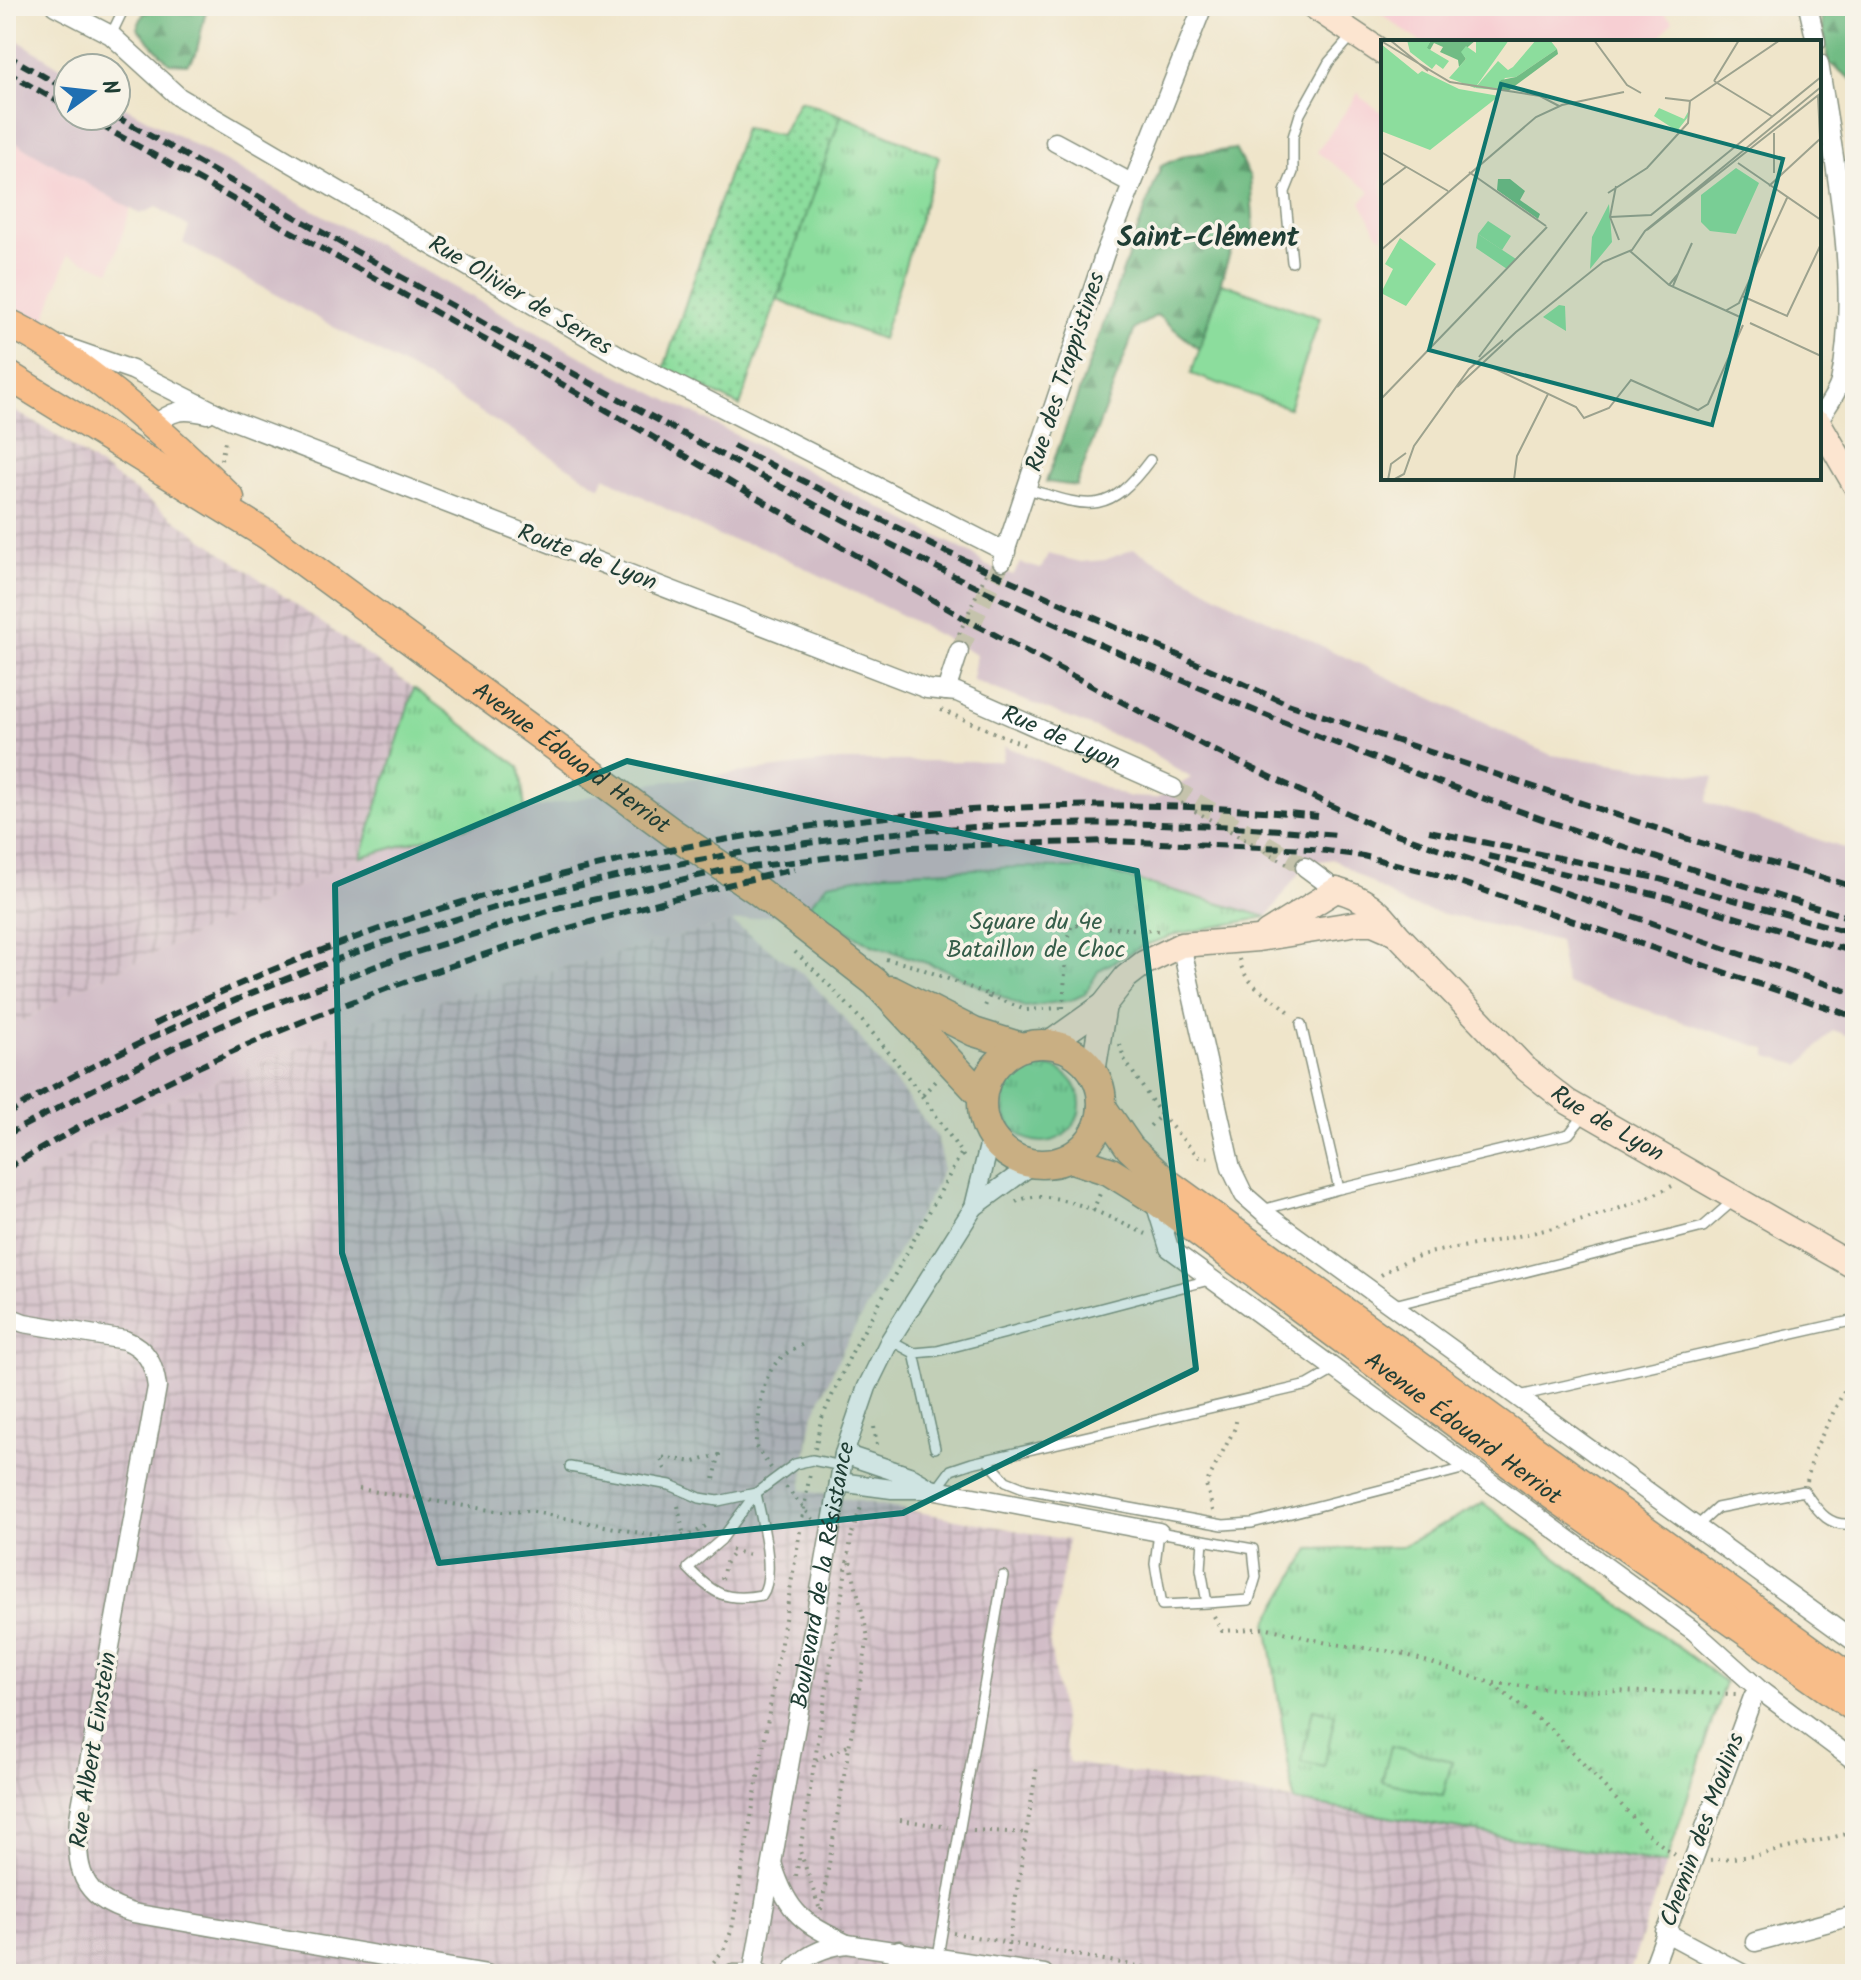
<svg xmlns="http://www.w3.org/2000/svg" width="1861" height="1980" viewBox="0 0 1861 1980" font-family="Kalam,sans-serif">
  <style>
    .built { fill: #f7cfd3 }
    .industrial { fill: url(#industrial-grid) }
    .railway { fill: #d2bdc7 }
    .grass { fill: url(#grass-tufts); stroke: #568d68; stroke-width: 2 }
    .forest { fill: url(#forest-firs); stroke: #487c5c; stroke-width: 2 }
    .garden { fill: url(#garden-dots); stroke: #568d68; stroke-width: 2 }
    .pitch { fill: #8cdd9d; stroke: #568d68; stroke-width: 2 }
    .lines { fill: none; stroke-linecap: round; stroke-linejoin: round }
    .street-tunnel { stroke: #c5c3ac; stroke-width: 18; stroke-dasharray: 18 9; stroke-linecap: butt }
    .lane-casing { stroke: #87917f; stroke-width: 12 }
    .street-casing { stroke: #87917f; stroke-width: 21 }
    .secondary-casing { stroke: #87917f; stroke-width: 27 }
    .primary-casing { stroke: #87917f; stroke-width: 31 }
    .path { stroke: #87917f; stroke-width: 4; stroke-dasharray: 2 6; stroke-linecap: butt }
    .lane { stroke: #fff; stroke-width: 9 }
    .street { stroke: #fff; stroke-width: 18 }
    .secondary { stroke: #fce5d0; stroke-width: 24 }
    .primary { stroke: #f8bd89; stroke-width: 28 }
    .rail { stroke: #1f3d34; stroke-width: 6; stroke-dasharray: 12 6; stroke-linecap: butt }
    .marked { fill: #0f766e; fill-opacity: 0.2; stroke: #0f766e; stroke-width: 6; stroke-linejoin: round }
    .labels { text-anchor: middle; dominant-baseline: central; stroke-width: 7; stroke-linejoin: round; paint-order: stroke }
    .street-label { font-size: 24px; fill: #1f3d34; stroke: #f7f3e8 }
    .park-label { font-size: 24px; fill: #355d49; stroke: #f7f3e8 }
    .quarter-label { font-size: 28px; font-weight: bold; fill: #1f3d34; stroke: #f7f3e8 }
    .inset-road { fill: none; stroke: #9ca28e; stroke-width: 2 }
    .view { fill: #0f766e; fill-opacity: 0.15; stroke: #0f766e; stroke-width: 4 }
    .inset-edge { fill: none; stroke: #1f3d34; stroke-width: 4 }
  </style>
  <defs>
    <pattern id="industrial-grid" width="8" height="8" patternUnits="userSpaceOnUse" patternTransform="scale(2)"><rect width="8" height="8" fill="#d2bdc7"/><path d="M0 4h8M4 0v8" fill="none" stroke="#aa9ba2"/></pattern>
    <pattern id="grass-tufts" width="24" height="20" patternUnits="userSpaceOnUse" patternTransform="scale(2)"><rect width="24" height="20" fill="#8cdd9d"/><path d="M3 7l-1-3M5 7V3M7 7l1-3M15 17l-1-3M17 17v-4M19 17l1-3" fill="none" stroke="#72b481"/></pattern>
    <pattern id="forest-firs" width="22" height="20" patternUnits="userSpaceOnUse" patternTransform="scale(2)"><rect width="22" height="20" fill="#71bc84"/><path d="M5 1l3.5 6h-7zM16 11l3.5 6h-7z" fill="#5c9a6d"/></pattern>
    <pattern id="garden-dots" width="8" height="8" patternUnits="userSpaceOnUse" patternTransform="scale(2)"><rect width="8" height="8" fill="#8cdd9d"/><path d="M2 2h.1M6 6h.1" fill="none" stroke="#72b481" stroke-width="1.8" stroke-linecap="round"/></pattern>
  </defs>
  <rect width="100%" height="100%" fill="#f7f3e8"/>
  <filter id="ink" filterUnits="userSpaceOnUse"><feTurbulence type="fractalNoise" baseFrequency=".0125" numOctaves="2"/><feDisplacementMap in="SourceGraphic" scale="16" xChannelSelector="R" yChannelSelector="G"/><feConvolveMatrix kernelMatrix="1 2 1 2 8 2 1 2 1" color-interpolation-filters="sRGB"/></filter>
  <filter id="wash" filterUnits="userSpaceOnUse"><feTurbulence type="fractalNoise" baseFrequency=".006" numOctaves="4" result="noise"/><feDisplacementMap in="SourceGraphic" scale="32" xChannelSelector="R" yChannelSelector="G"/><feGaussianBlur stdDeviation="1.8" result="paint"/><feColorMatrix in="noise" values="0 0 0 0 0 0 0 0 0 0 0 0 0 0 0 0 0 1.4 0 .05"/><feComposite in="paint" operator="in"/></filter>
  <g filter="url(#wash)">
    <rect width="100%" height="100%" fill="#efe5ca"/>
    <path class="built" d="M 1370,6 L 1656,6 L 1673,21 L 1656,42 L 1420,42 Z
      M 1359,92 L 1360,97 L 1383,113 L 1383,237 L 1377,233 L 1361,202 L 1370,191 L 1317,152 Z
      M 6,137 L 131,208 L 110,271 L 68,255 L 45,320 L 6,305 Z"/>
    <path class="industrial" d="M 6,406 L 50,431 L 414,688 L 361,857 L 76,990 L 6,1031 Z
      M 732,922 L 804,975 L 845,1019 L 919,1113 L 936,1136 L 941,1152 L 942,1169 L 938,1182 L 843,1349 L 812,1418 L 801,1490 L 1068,1540 L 1050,1645 L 1069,1762 L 1666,1864 L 1629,1974 L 6,1974 L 6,1195 L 140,1112 L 367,1020 Z"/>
    <path class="railway" d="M 6,33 L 68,72 L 68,116 L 116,116 L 116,102 L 578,355 L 974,555 L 985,565 L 1013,575 L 1020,563 L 1041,569 L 1048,554 L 1081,562 L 1105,560 L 1134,549 L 1234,604 L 1551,755 L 1714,777 L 1706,802 L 1855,852 L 1855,1038 L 1833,1030 L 1801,1065 L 1767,1056 L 1767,1049 L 1566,984 L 1559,941 L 1406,905 L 1334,859 L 1312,862 L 1299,873 L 1267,917 L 1096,869 L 1021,867 L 885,873 L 828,883 L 806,909 L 732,922 L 367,1020 L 140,1112 L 6,1195 L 6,1031 L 76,990 L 361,857 L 525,810 L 652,783 L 835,761 L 1002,761 L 1005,746 L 1127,797 L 1156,798 L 1191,778 L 1141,746 L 972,680 L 976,655 L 907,618 L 762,547 L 720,537 L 605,477 L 600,487 L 431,381 L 183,243 L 189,227 L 157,207 L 140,214 L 6,137 Z"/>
    <path class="grass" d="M 841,115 L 939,157 L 882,339 L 777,300 Z
      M 414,688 L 520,767 L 525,810 L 361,857 Z
      M 1021,867 L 1096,869 L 1267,917 L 1177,934 L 1141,947 L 1099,970 L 1085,994 L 1072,1000 L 1024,1007 L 942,968 L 872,945 L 806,909 L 828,883 L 885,873 Z
      M1004 1104a38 38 0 1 1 76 0a38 38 0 1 1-76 0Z
      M 1483,1503 L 1725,1682 L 1666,1864 L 1294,1801 L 1267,1623 L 1310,1549 L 1401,1547 Z"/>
    <path class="forest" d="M 147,6 L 207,6 L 196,54 L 187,64 L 169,63 L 137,28 Z
      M 1819,6 L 1855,6 L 1855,82 L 1829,63 Z
      M 1235,149 L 1250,177 L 1254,232 L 1232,247 L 1199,349 L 1157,315 L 1135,329 L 1076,486 L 1046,482 L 1161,166 L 1186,155 Z"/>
    <path class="garden" d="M 799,100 L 841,115 L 740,406 L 664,368 L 744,128 L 781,135 Z"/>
    <path class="pitch" d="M 1222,283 L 1320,318 L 1289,408 L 1191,374 Z
      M 1313,1709 L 1335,1714 L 1324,1767 L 1301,1762 Z
      M 1391,1746 L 1452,1761 L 1443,1796 L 1382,1781 Z"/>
  </g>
  <g filter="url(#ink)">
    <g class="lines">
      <path class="street-tunnel" d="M 959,651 L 1002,561
        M 1173,788 L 1305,867"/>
      <g class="lane-casing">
        <path id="lane" d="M 111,35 L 125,6
          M 1292,262 L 1285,192 L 1293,172 L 1293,137 L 1300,114 L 1329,62 L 1352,36
          M 1028,489 C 1090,508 1108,516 1150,460
          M 1301,1024 L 1339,1189 L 1569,1134 L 1586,1113
          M 1262,1210 L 1339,1189
          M 1394,1305 L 1703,1227 L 1734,1200
          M 890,1340 L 914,1353 L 935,1448
          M 914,1353 L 937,1351 L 1209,1280
          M 1519,1396 L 1855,1320
          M 987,1460 L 1006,1481 L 1026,1489 L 1223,1525 L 1252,1523 L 1470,1467
          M 570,1467 L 670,1485 L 700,1498 L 718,1501 L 756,1493
          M 937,1489 L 951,1470 L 972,1463 L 1308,1385 L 1334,1370
          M 756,1493 C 761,1519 777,1574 762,1595 C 726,1602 713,1594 688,1568 L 721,1540 L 756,1493 L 795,1464 L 812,1460 L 842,1466
          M 1696,1527 L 1717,1508 L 1804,1491 C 1818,1511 1829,1529 1855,1523
          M 1203,1540 L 1201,1569 L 1207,1603 L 1249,1600 L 1256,1577 L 1253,1549 L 1159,1532 L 1155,1564 L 1162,1605 L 1207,1603
          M 938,1956 L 1003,1576"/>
      </g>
      <g class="street-casing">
        <g id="street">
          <path d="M 55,6 L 111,35 L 179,97 L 622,357 L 1006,552"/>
          <path d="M 1808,6 L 1816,42"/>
          <path d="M 1819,63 C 1834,160 1861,286 1840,382 C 1836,396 1826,407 1819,420"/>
          <path d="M 1055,142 L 1131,183"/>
          <path id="s1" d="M 63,346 L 132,370 L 229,419 L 927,689 L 957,692 L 1173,788"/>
          <path d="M 152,427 C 172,410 182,408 207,414"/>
          <path d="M 1002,561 L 1105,253 L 1203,6"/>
          <path d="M 946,691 L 959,651"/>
          <path d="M 1305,867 L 1336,890"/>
          <path d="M 1181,945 L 1231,1168 L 1244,1195 L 1267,1215 L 1855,1642"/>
          <path d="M 1154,1199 L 1169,1248 L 1694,1631 L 1761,1691 L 1855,1761"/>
          <path d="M 974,1207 L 1033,1164"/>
          <path d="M 6,1316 L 24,1323 L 125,1340 C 147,1349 154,1364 157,1387 L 79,1818 C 75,1867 79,1898 133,1913 L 487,1974"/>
          <path d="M 839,1482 L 892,1489 L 931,1489 L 909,1476 L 844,1454"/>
          <path d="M 931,1489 L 1159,1532"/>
          <path d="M 773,1866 C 788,1914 803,1923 847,1944"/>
          <path d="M 1665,1932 L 1743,1974"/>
          <path d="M 1755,1942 L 1855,1915"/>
          <path id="s2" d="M 753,1971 L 844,1454 L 867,1387 L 890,1340 L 974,1207 L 991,1137"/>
          <path d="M 733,1974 L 762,1974"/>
          <path d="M 790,1974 C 804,1955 823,1947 847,1944 L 1044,1974"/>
          <path d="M 896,1974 L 899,1950"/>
          <path d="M 1651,1974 L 1753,1697 L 1761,1691"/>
        </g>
      </g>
      <g class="secondary-casing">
        <g id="secondary">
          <path d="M 1313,6 L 1383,53"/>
          <path d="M 1819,423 L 1855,485"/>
          <path id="s3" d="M 1336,890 C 1363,897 1380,910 1396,933 L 1526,1069 L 1568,1102 L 1855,1267"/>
          <path d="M 1267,933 L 1336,890"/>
          <path d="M 1049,1044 L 1104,1005 L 1126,977 L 1144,963 L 1181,945 L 1258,939 L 1358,923 L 1373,923 L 1396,933"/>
          <path d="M 1093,1072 L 1104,1005"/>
        </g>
      </g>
      <g class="primary-casing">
        <g id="primary">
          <path d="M 6,322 C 80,356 171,440 230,498"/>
          <path id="s4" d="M 6,374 L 267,535 L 673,833 L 758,891 L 875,982 L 982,1096"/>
          <path d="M 891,990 L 974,1032 L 1022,1047"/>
          <circle cx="1042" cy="1104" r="60"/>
          <path d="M 1102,1107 L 1130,1148 L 1166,1182 L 1855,1682"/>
          <path id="s5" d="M 1069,1158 L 1109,1171 L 1154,1199 L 1552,1495 L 1855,1708"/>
        </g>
      </g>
      <path class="path" d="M 221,460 L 226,437
        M 959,634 L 988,569
        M 941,710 L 1025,745
        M 1181,803 L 1288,864
        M 795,952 C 862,1014 918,1085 966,1161
        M 886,959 L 917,967 L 990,995 L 983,1011
        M 1239,959 C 1246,990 1272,993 1291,1014
        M 990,995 L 1025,1010 L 1062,1008
        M 1063,1008 L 1067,938 L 1072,925 L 1159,931
        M 1120,1044 L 1124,1059 L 1161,1115 L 1146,1130
        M 923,1095 L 935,1081
        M 1161,1115 L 1199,1157 L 1211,1158
        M 1016,1202 C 1050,1183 1113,1220 1146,1234
        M 1093,1211 L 1101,1191
        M 1381,1275 C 1418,1250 1443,1251 1485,1243 C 1549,1230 1615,1215 1672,1186
        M 874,1427 L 877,1445
        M 815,1449 L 821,1420 L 851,1354 L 961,1154
        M 771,1468 L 755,1446 C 763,1401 756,1363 804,1344
        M 665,1469 L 660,1457 L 694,1462 L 719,1455 L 713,1485
        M 1807,1481 L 1814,1451 L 1846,1387 L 1855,1384
        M 786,1487 L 814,1520
        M 359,1489 L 502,1512 L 529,1511 L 670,1539 L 693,1534 L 709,1524
        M 678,1506 L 684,1537
        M 1213,1511 L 1206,1484 L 1235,1428 L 1237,1416
        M 852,1533 L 862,1504
        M 731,1550 L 753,1556
        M 722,1579 L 725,1564 L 734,1552
        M 1214,1616 L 1222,1631 L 1268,1628 L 1327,1643 L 1401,1653 L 1491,1683 L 1552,1730 L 1651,1837 L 1675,1855
        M 1494,1683 L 1563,1690 L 1736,1694
        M 816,1760 L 850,1745
        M 900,1820 L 948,1827
        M 973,1830 L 1026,1833
        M 1710,1860 L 1754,1856 L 1855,1832
        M 796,1876 L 800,1853
        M 819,1907 L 800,1851 L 852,1533
        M 821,1910 L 868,1637 L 850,1561
        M 953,1933 L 1183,1974
        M 1007,1953 L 1037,1766
        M 703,1974 L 724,1950 L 732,1929 L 810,1473
        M 1822,1974 L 1855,1964"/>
      <use href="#lane" class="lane"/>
      <use href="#street" class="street"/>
      <use href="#secondary" class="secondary"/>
      <use href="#primary" class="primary"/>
      <path class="rail" d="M 6,55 L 68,90
        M 6,72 L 68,107
        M 84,116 L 498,347 L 969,621 L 1209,748 L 1377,827 L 1855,994
        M 115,116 C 365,255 613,400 867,532 C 1177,693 1520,821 1855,919
        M 733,446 L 946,552 L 1288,704 L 1691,840 L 1855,887
        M 1429,831 L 1656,878 L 1855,934
        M 1488,856 L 1662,896 L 1855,952
        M 154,1024 C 499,851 936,776 1318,816
        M 6,1115 C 66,1077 133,1046 197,1017 C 553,855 948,796 1336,835
        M 6,1135 L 177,1046 L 250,1013 L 398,958 L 561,907 L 720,871 L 912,847 L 1111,841 L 1312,849 L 1363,856 L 1436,874 L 1855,1017
        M 6,1169 C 250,1023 518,933 794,869"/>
    </g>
  </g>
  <path class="marked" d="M 627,761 L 1137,871 L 1196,1369 L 903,1513 L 439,1563 L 342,1253 L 335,885 Z"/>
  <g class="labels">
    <g class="street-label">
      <text transform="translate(520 296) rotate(31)">Rue Olivier de Serres</text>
      <text transform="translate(1066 372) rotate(-72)">Rue des Trappistines</text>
      <text transform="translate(587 558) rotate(21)">Route de Lyon</text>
      <text stroke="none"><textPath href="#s1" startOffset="1074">Rue de Lyon</textPath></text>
      <text stroke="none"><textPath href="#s4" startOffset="684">Avenue Édouard Herriot</textPath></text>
      <text stroke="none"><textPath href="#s3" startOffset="362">Rue de Lyon</textPath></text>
      <text stroke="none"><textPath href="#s5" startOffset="480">Avenue Édouard Herriot</textPath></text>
      <text stroke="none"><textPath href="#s2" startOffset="402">Boulevard de la Résistance</textPath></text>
      <text transform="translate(94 1750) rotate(-81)">Rue Albert Einstein</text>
      <text transform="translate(1703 1830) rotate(-70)">Chemin des Moulins</text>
    </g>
    <g class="park-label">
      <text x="1036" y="922">Square du 4e<tspan x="1036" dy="28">Bataillon de Choc</tspan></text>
    </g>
    <g class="quarter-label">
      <text x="1208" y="238">Saint-Clément</text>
    </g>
  </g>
  <g transform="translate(1381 40)">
    <rect width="440" height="440" fill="#efe5ca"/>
    <path d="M 155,0 L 169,0 L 176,9 L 135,37 L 124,38 L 116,50 L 94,48 L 117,21 L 127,30 L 132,27 ZM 278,68 L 303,79 L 307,72 L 307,77 L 296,91 L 273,76 ZM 355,128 L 378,143 L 355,194 L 329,191 L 320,182 L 320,155 ZM 228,164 L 231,202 L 209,229 L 211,197 ZM 107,181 L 130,196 L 121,210 L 97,194 ZM 178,265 L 184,266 L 185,291 L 162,277 Z" fill="#8cdd9d"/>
    <path d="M 50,0 L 95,0 L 81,12 L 85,19 L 78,27 L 77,20 L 59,12 L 62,7 L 53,3 L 49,10 L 45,8 ZM 176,9 L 177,14 L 127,51 L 116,50 L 120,40 L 135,37 ZM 117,139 L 129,139 L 144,151 L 139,160 L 159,174 L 157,179 L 116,150 Z" fill="#71bc84"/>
    <path d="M 19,198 L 55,224 L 25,266 L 0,253 L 12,229 L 4,224 Z" fill="#8cdd9d"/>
    <path d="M 26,0 L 50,0 L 46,8 L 68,21 L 62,29 L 55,24 L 51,29 L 29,12 ZM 95,0 L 128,0 L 94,48 L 68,38 L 85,19 L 80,12 L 85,6 L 95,13 ZM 97,194 L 135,219 L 126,229 L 95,208 Z" fill="#8cdd9d"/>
    <path d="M 0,4 L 37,34 L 41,31 L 78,49 L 118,56 L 49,110 L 0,91 Z" fill="#8cdd9d"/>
    <path class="inset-road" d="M 9,0 L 47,31M 213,0 L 246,45 L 260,53M 0,1 L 69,42 L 159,56 L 178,66M 333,41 L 392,77M 333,41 L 358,0M 437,55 L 439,99M 309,61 L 399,0M 393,93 L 393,133M 0,112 L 67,151M 357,123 L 440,180M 88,132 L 165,186M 0,146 L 25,127M 235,146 L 229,177 L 238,200M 388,146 L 440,98M 227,153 L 266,128 L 307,83 L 309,61 L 284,58M 229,177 L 270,175 L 440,37M 266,190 L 440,53M 0,210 L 155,77 L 181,65 L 243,52M 249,211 L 288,245 L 359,277M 297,234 L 311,203M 288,245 L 297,234 L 292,246M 361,256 L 406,276 L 440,204M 344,271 L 358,263 L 406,158M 369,283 L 440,316M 98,317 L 206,172M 102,323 L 195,367 L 203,378 L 228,368 L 250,340 L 317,370 L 327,364 L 362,285M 76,347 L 135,292 L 222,222 L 251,210 L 264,191 L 440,47M 0,359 L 166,187M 7,440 L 10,424 L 25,413M 12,440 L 23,434 L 33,406 L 88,329 L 122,300M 133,440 L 136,416 L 167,354"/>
    <path class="view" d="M 120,44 L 402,119 L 331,385 L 48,310 Z"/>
    <rect width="440" height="440" class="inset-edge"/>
  </g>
  <rect width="1861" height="1980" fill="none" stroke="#f7f3e8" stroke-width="32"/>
  <g transform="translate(92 92) rotate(75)"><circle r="38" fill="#f7f3e8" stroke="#a1aaa0" stroke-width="2"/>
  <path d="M0-6L14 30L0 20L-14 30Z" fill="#1f6fb2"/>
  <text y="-12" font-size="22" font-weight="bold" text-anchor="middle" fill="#1f3d34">N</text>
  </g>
</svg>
